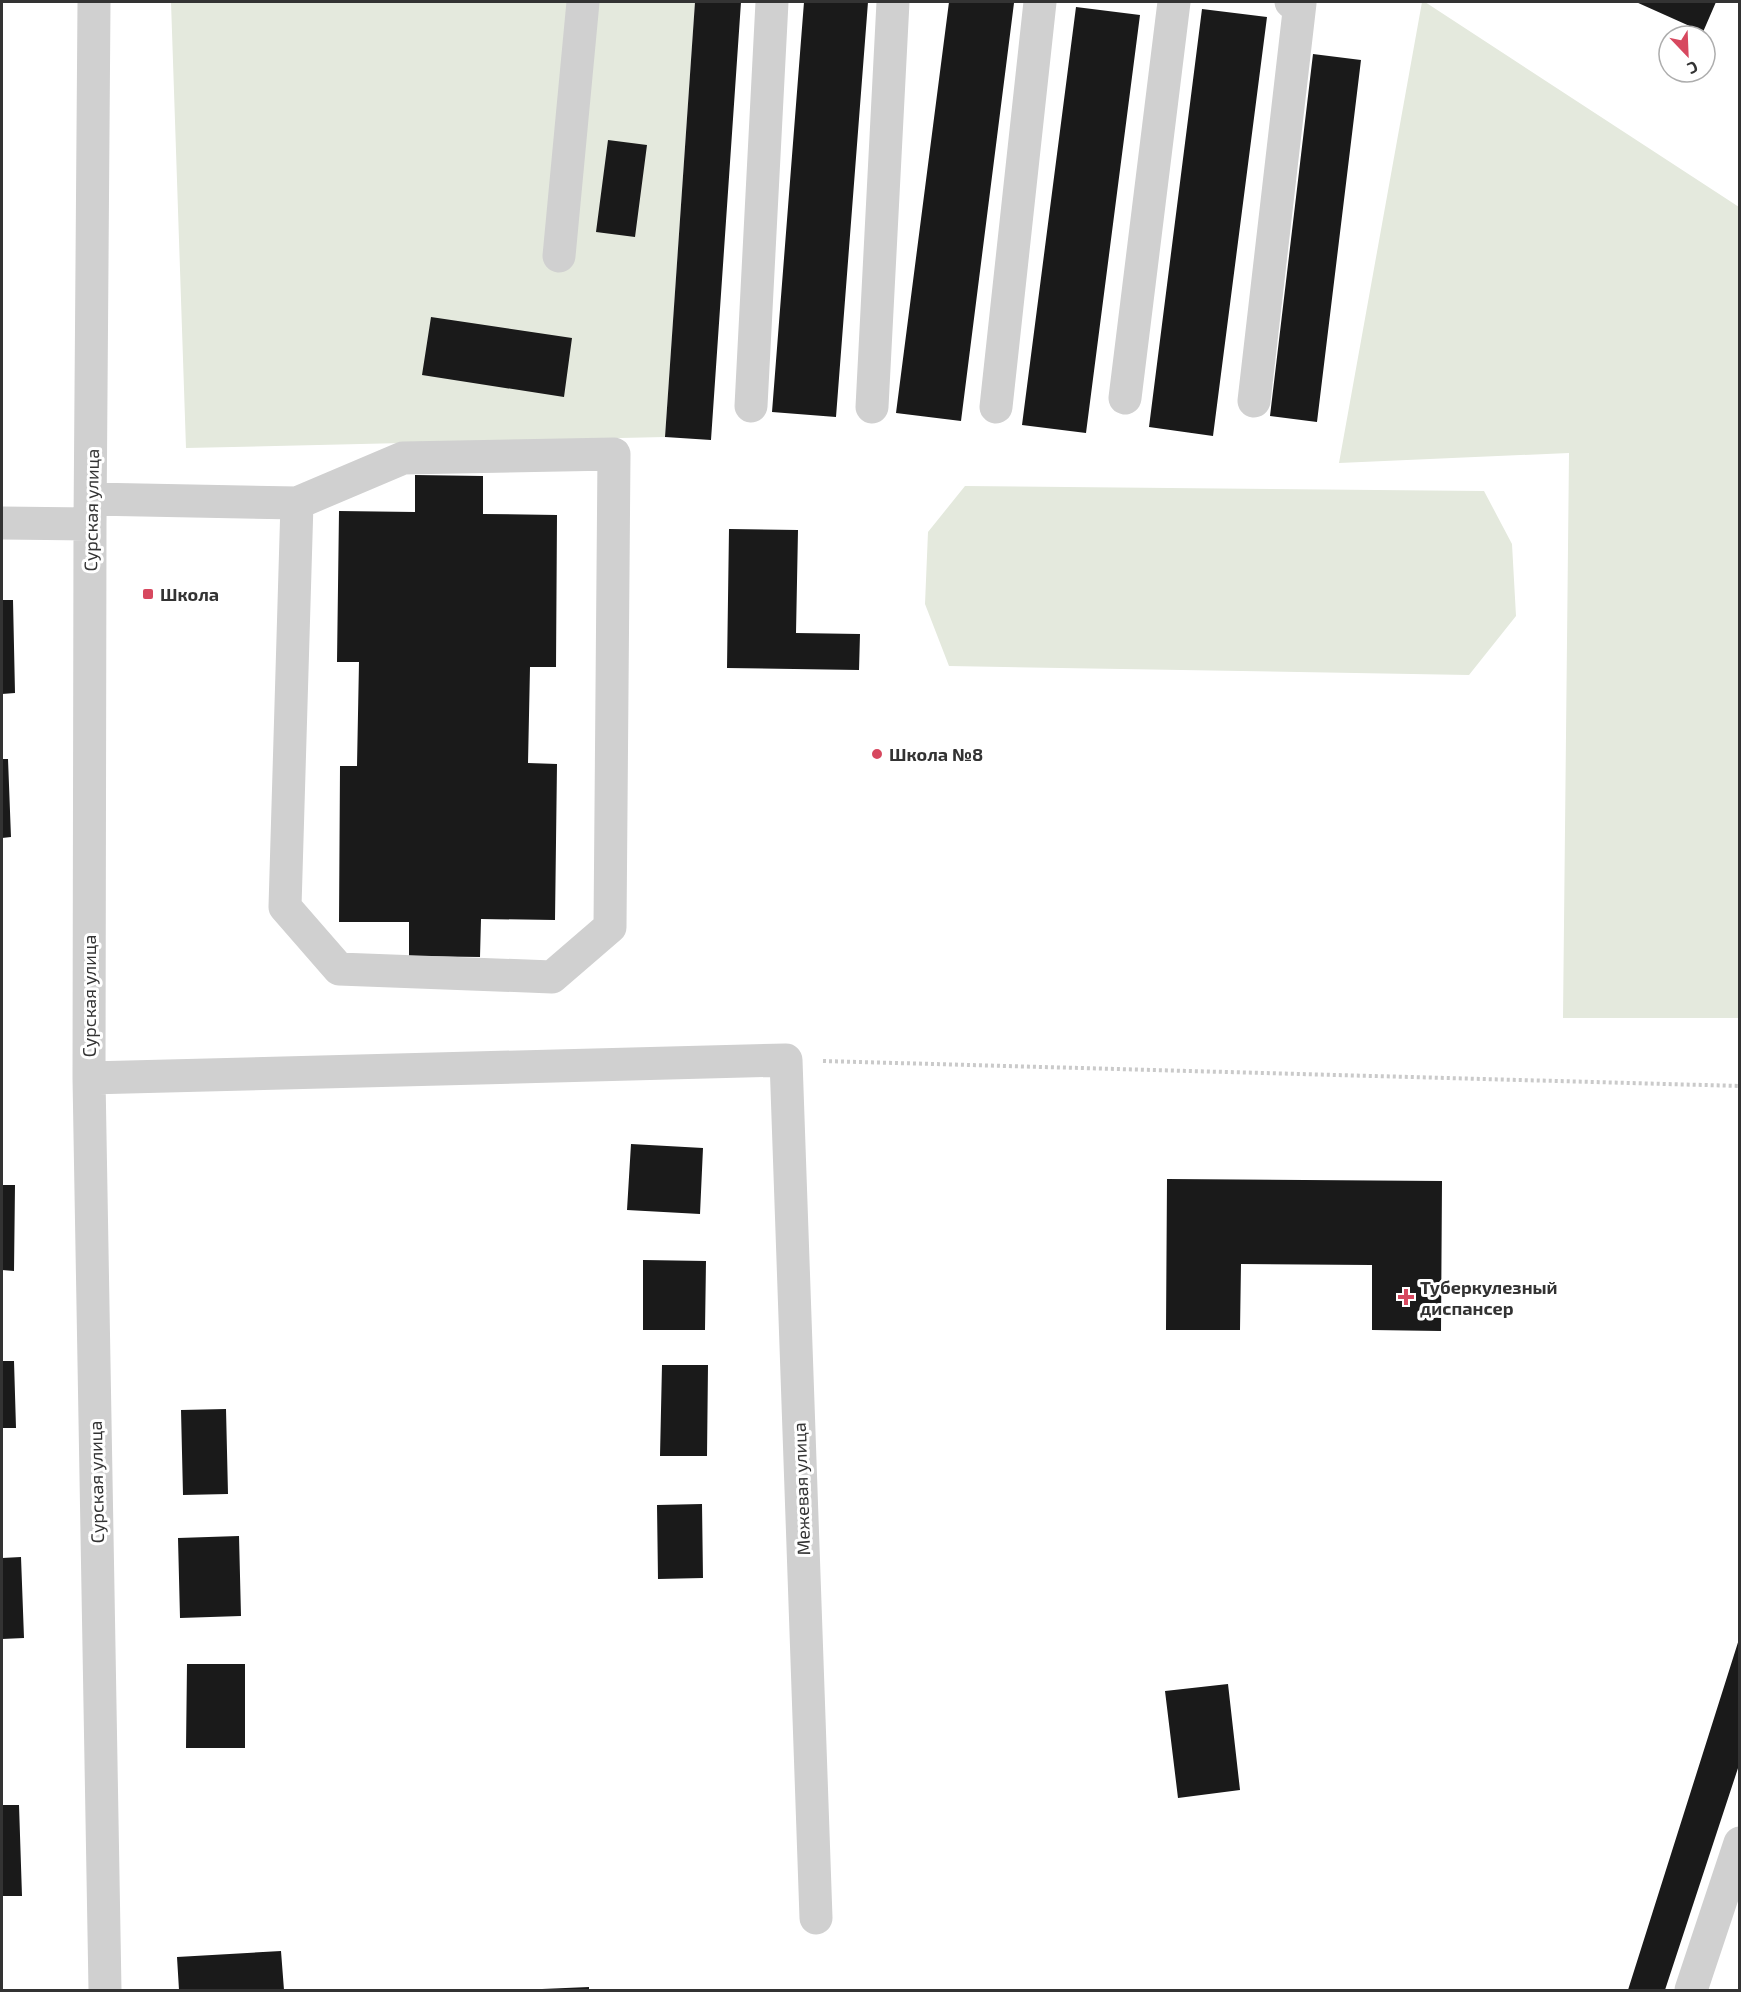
<svg xmlns="http://www.w3.org/2000/svg" width="1741" height="1992" viewBox="0 0 1741 1992" font-family="'Exo 2',sans-serif">
  <style>
    .green { fill: #e4e9dd }
    .building { fill: #1a1a1a }
    .lines { fill: none; stroke-linecap: round; stroke-linejoin: round }
    .path { stroke: #cacaca; stroke-width: 4; stroke-dasharray: 3 3; stroke-linecap: butt }
    .minor { stroke: #d0d0d0; stroke-width: 33 }
    .poi-dot { fill: #d7485f; stroke: #fff; stroke-width: 2 }
    .labels { text-anchor: middle; dominant-baseline: central; stroke-width: 6; stroke-linejoin: round; paint-order: stroke }
    .street-label { font-size: 18px; fill: #333; stroke: #fff }
    .poi-label { font-size: 18px; font-weight: bold; fill: #333; stroke: #fff; text-anchor: start }
  </style>
  <rect width="100%" height="100%" fill="#fff"/>
  <path class="green" d="M 171,2 L 695,2 L 665,437 L 186,448 Z
    M 1422,2 L 1425,2 L 1739,207 L 1739,1018 L 1563,1018 L 1569,453 L 1339,463 Z
    M 965,486 L 1484,491 L 1512,544 L 1516,616 L 1469,675 L 949,666 L 925,604 L 928,532 Z"/>
  <path class="building" d="M 695,2 L 741,2 L 711,440 L 665,437 Z
    M 804,2 L 868,2 L 836,417 L 772,412 Z
    M 949,2 L 1014,3 L 961,421 L 896,413 Z
    M 1636,2 L 1716,2 L 1703,32 Z
    M 1076,7 L 1140,15 L 1086,433 L 1022,425 Z
    M 1202,9 L 1267,17 L 1213,436 L 1149,427 Z
    M 1313,54 L 1361,60 L 1317,422 L 1270,416 Z
    M 608,140 L 647,145 L 635,237 L 596,232 Z
    M 431,317 L 572,338 L 564,397 L 422,375 Z
    M 415,475 L 483,476 L 483,514 L 557,515 L 556,667 L 530,667 L 528,763 L 557,764 L 555,920 L 481,919 L 480,957 L 409,956 L 409,922 L 339,922 L 340,766 L 357,766 L 359,662 L 337,662 L 339,511 L 415,512 Z
    M 729,529 L 798,530 L 796,633 L 860,634 L 859,670 L 727,668 Z
    M 2,600 L 13,600 L 15,693 L 2,694 Z
    M 2,759 L 8,759 L 11,837 L 2,838 Z
    M 631,1144 L 703,1148 L 700,1214 L 627,1210 Z
    M 1167,1179 L 1442,1181 L 1441,1331 L 1372,1330 L 1372,1265 L 1241,1264 L 1240,1330 L 1166,1330 Z
    M 2,1185 L 15,1185 L 14,1271 L 2,1270 Z
    M 643,1260 L 706,1261 L 705,1330 L 643,1330 Z
    M 2,1361 L 14,1361 L 16,1428 L 2,1428 Z
    M 662,1365 L 708,1365 L 707,1456 L 660,1456 Z
    M 226,1409 L 228,1494 L 183,1495 L 181,1410 Z
    M 702,1504 L 703,1578 L 658,1579 L 657,1505 Z
    M 239,1536 L 241,1616 L 180,1618 L 178,1538 Z
    M 21,1557 L 24,1638 L 2,1639 L 2,1558 Z
    M 1740,1636 L 1740,1762 L 1665,1990 L 1628,1990 Z
    M 187,1664 L 245,1664 L 245,1748 L 186,1748 Z
    M 1228,1684 L 1240,1790 L 1178,1798 L 1165,1691 Z
    M 2,1805 L 19,1805 L 22,1896 L 2,1896 Z
    M 281,1951 L 284,1990 L 179,1990 L 177,1957 Z
    M 589,1987 L 589,1990 L 542,1990 L 542,1989 Z"/>
  <g class="lines">
    <path class="path" d="M 823,1061 L 1740,1086"/>
    <path class="minor" d="M 94,2 L 90,524 L 89,1078 L 105,1990
      M 559,256 L 583,2
      M 1125,398 L 1174,2
      M 1254,401 L 1300,3 L 1291,2
      M 751,406 L 772,2
      M 872,407 L 893,2
      M 996,407 L 1040,2
      M 91,499 L 297,503 L 403,458 L 614,454 L 610,927 L 552,977 L 339,969 L 285,907 L 297,503
      M 2,523 L 90,524
      M 89,1078 L 786,1060 L 816,1918
      M 1691,1990 L 1740,1843"/>
  </g>
  <g class="poi-dot">
    <rect x="142" y="588" width="12" height="12" rx="3"/>
    <circle cx="877" cy="754" r="6"/>
    <path d="M1403 1288h6v6h6v6h-6v6h-6v-6h-6v-6h6z"/>
  </g>
  <g class="labels">
    <g class="street-label">
      <text transform="translate(91 510) rotate(-89)">Сурская улица</text>
      <text transform="translate(89 996) rotate(-90)">Сурская улица</text>
      <text transform="translate(96 1482) rotate(-91)">Сурская улица</text>
      <text transform="translate(801 1489) rotate(-92)">Межевая улица</text>
    </g>
    <g class="poi-label">
      <text x="160" y="594">Школа</text>
      <text x="889" y="754">Школа №8</text>
      <text x="1420" y="1287">Туберкулезный<tspan x="1420" dy="21">диспансер</tspan></text>
    </g>
  </g>
  <rect width="1741" height="1992" fill="none" stroke="#333333" stroke-width="6"/>
  <g transform="translate(1687 54) rotate(157)"><circle r="28" fill="#ffffff" stroke="#adadad" stroke-width="1.5"/>
  <path d="M0-4.5L10 22L0 15L-10 22Z" fill="#d7485f"/>
  <text y="-9" font-size="16" font-weight="bold" text-anchor="middle" fill="#333333">С</text>
  </g>
</svg>
